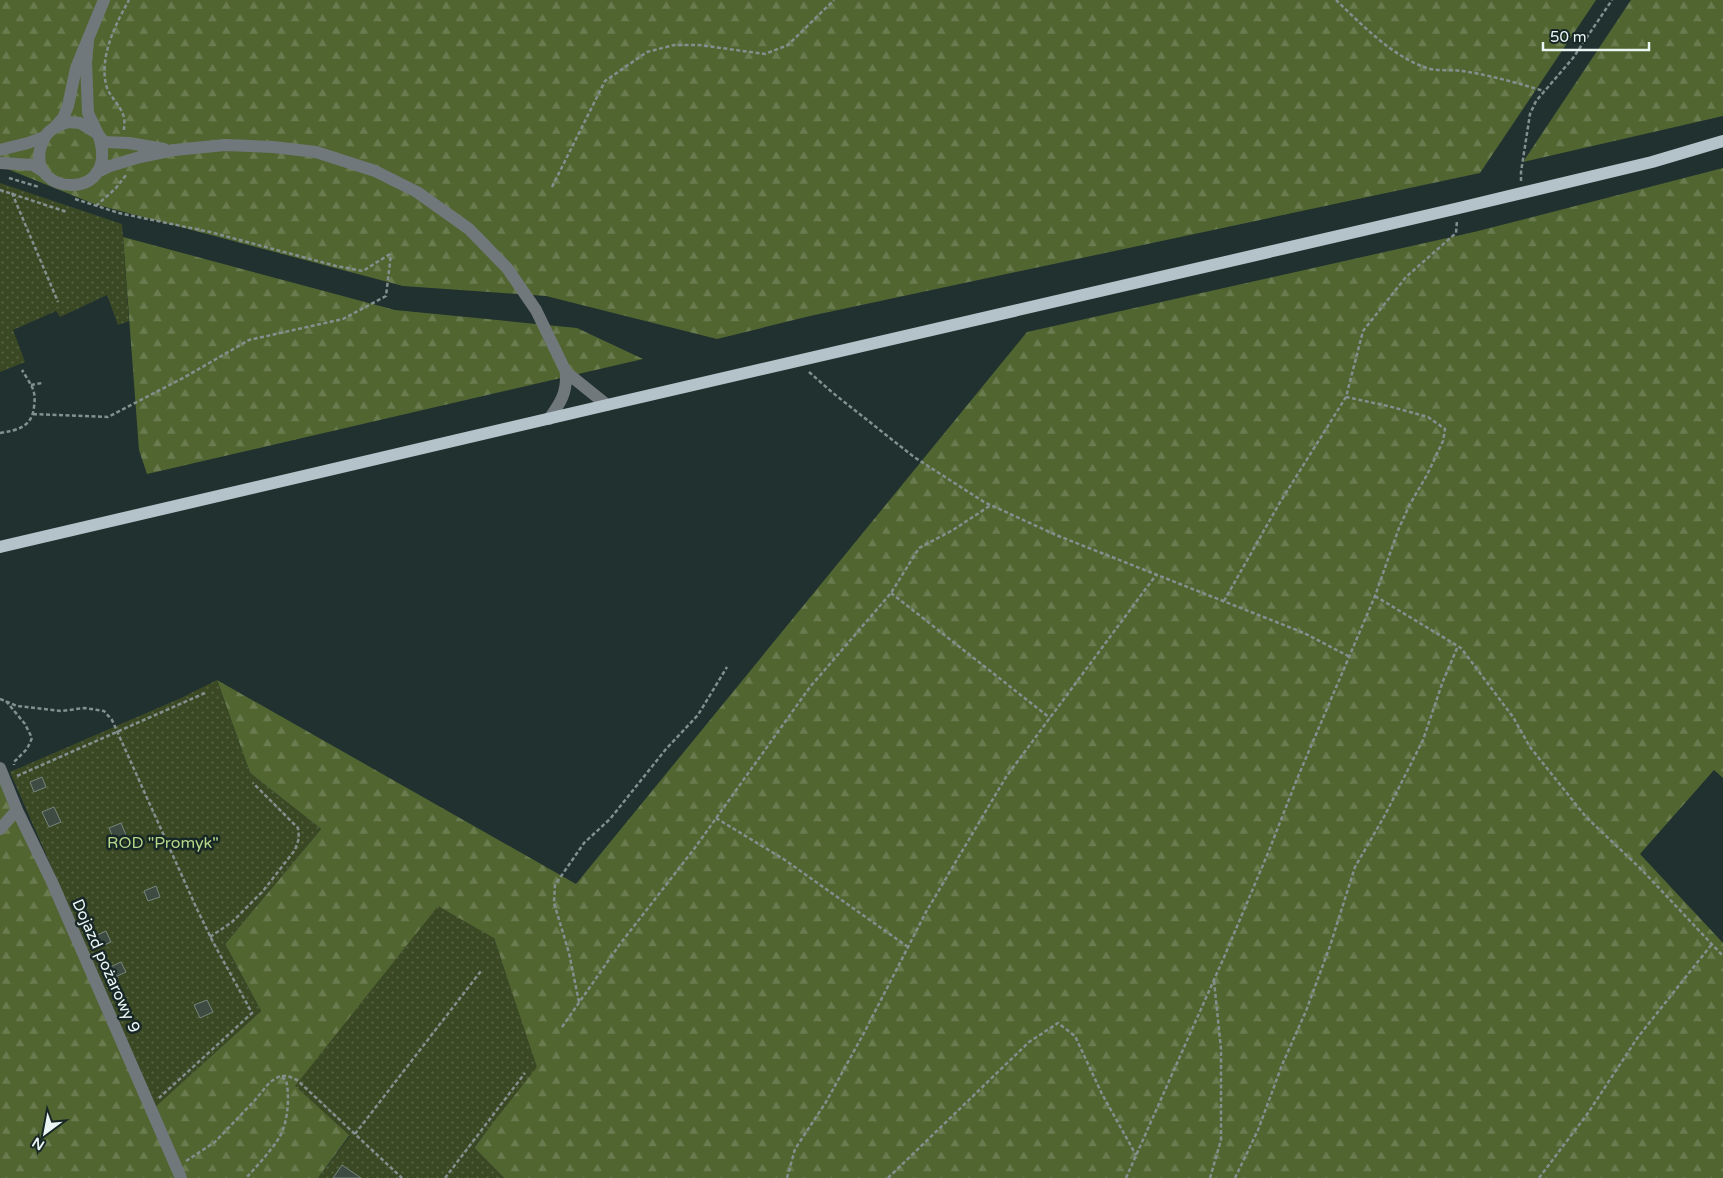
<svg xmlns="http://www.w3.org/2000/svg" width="1723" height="1178" viewBox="0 0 1723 1178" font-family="'Varela Round',sans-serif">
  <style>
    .forest { fill: url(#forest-firs) }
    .garden { fill: url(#garden-dots) }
    .building { fill: #3e4b43; stroke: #77867d }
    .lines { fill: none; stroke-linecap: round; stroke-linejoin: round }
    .path { stroke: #83908f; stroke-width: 2.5; stroke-dasharray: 4 2.5; stroke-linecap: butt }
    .minor { stroke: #71787b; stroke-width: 12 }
    .major { stroke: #b4c3c9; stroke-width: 12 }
    .labels { text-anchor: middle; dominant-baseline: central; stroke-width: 5; stroke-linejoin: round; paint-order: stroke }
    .park-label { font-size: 16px; fill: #b7d788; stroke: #172726 }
    .street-label { font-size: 16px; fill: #ebf5f4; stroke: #172726 }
  </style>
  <defs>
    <pattern id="forest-firs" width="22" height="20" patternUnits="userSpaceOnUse" patternTransform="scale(1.25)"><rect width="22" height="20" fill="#516531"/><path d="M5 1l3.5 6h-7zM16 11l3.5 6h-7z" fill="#6a7c4f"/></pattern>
    <pattern id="garden-dots" width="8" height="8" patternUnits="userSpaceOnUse" patternTransform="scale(1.25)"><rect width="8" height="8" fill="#3a4924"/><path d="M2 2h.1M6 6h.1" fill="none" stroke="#576444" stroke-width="1.8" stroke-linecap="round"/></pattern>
  </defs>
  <rect width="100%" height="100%" fill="#203130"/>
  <path class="forest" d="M 0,0 L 1596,0 L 1480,173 L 810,316 L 717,339 L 546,296 L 403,286 L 94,204 L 0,166 Z
    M 1631,0 L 1723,0 L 1723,116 L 1523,162 Z
    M 1723,168 L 1723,778 L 1714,770 L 1640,854 L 1723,943 L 1723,1178 L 504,1178 L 474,1148 L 488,1129 L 505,972 L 494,938 L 318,1178 L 186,1178 L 156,1106 L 261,1011 L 225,944 L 321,829 L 250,773 L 217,680 L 576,884 L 1027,332 L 1474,232 Z
    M 123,237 L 395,310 L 577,328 L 643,359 L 147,474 L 139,450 Z
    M 0,775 L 177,1178 L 0,1178 Z"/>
  <path class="garden" d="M 0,183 L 122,224 L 129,321 L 118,325 L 107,295 L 60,317 L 56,311 L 13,330 L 25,362 L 0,372 Z
    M 217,680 L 250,773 L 321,829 L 225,944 L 261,1011 L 156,1106 L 10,772 L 181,698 Z
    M 438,906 L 494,938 L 537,1067 L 474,1147 L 504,1178 L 318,1178 L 350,1136 L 295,1086 Z"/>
  <path class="building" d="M 42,777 L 46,787 L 34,792 L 30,782 Z
    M 54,807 L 61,822 L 49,827 L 42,812 Z
    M 121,823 L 126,835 L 114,840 L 109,828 Z
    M 156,886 L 160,897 L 148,901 L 144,891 Z
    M 106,931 L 111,942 L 100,947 L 95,936 Z
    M 121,962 L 126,972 L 115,977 L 110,967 Z
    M 207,1000 L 213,1012 L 200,1018 L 194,1005 Z
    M 342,1165 L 361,1178 L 333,1178 Z"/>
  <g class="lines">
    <path class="path" d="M 1336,0 C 1361,24 1391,55 1424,67 C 1435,72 1450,69 1462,71 C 1490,75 1517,83 1544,91
      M 124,130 C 124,126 125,121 124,118 C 122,107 111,98 107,88 C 98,59 115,25 129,0
      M 9,178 L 39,187
      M 1521,181 L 1521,172 L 1530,114 L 1536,101 L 1573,58 L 1612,0
      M 552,187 L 605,81 L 647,52 L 674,45 L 699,45 L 765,54 L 788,45 L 834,0
      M 0,190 L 67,212
      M 12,193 L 58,302
      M 75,199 L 119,213 L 210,232 L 336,266 L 363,271 L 390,254
      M 96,206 L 116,188 L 126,175
      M 809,372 L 833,393 L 914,457 L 984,502 L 1056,535 L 1304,633 L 1350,657
      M 31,385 L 42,383
      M 33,414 L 108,417 L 185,377 L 249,340 L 343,319 L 386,296 L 391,254
      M 0,433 C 18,430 32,427 34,407 C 35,400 35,393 32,387 C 29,381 25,375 22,370
      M 891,593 L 1050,718
      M 1375,596 L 1461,648 L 1513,717 L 1530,747 L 1586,817 L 1642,870 L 1723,956
      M 1224,601 L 1279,504 L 1346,397 L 1363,331 L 1406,277 L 1456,233 L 1457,221
      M 0,699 L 17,706 L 61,711 L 85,708 L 104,711 L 112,720 L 196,907 L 213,942 L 252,1013 L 159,1098
      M 6,701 L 25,724 L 32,738 L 27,749 L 14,762 L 14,765
      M 17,776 L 205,693
      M 716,818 L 785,860 L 908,947
      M 210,937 L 232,922 L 263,891 L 295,850 L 299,838 L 298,828 L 253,783
      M 579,1002 L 569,953 L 554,903 L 555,885 L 584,843 L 610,819 L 666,749 L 698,715 L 727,667
      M 562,1027 L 620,944 L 694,849 L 810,687 L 891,593 L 919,548 L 953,530 L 991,505
      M 282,1076 L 288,1076 L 297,1080 L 402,1178
      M 355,1134 L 481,971
      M 186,1161 L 215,1142 L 255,1100 L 270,1082 L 280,1076 L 286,1080 C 290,1097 288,1123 279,1138 C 270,1152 257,1166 246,1178
      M 445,1178 L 525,1073
      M 787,1178 L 795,1149 L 826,1102 L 865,1031 L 926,912 L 1006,777 L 1156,575
      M 888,1178 L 1029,1042 L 1058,1023 L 1075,1036 L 1102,1094 L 1136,1155
      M 1126,1178 L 1225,955 L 1268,853 L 1297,779 L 1375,596 L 1399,528 L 1410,504 L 1427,475 L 1443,441 L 1445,429 L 1428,417 L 1388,406 L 1346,397
      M 1210,1178 L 1221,1140 L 1221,1049 L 1214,981
      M 1235,1178 L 1258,1130 L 1282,1065 L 1306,1011 L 1330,946 L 1355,867 L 1385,815 L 1423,740 L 1443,681 L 1458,646
      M 1539,1178 L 1588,1113 L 1638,1037 L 1712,944"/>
    <path class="minor" d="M 88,42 L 86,62 L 88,113 L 98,134 L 104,142 L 129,143 L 164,149
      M 69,122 L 80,123 L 98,134 C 123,203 25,197 41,146 C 45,131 55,126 69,122 Z
      M 55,127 L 63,118 L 68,106 L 76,68 L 104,0
      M 0,150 L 28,143 L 44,137
      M 0,163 L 33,165 L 44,172
      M 97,172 L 110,166 L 140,157 L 174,150 L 225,145 L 273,147 L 316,152 L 375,171 L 417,192 L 469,229 L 507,268 L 536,310 L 566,372 L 607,405
      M 549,419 C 561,402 567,393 566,372
      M 0,768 L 17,810 L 52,882 L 181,1178
      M 0,829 L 17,810"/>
    <path class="major" d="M 0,547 L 607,405 L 1459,208 L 1652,162 L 1723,141"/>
  </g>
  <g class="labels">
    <g class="park-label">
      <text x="163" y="843">ROD "Promyk"</text>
    </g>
    <g class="street-label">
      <text transform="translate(106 966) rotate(66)">Dojazd pożarowy 9</text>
    </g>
  </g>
  <g transform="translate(45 1133) rotate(212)" stroke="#172726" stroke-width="4" paint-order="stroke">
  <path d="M0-4L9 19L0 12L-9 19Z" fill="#ebf5f4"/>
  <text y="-8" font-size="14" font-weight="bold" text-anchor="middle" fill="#ebf5f4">N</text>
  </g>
  <path d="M1543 42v8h106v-8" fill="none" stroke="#ebf5f4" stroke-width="2.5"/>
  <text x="1550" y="42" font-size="15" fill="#ebf5f4" stroke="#172726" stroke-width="4" paint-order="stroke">50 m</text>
</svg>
